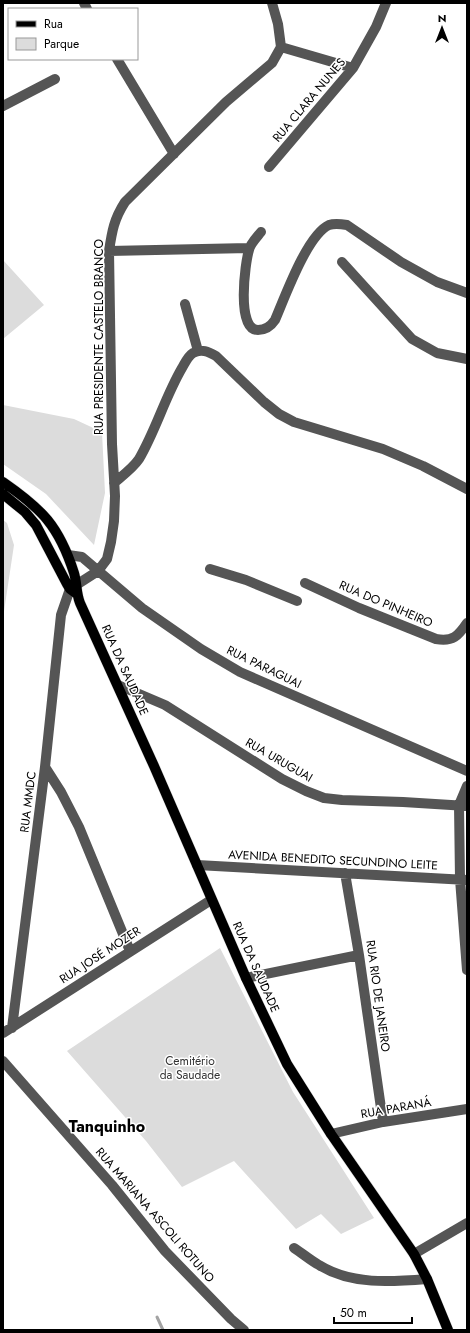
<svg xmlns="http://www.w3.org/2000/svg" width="470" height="1333" viewBox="0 0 470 1333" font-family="Jost,sans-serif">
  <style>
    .green { fill: #dcdcdc }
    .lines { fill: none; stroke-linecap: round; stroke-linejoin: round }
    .stream { stroke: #a3a3a3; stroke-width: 3 }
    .major-casing { stroke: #dbdbdb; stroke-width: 11 }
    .minor { stroke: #555; stroke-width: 10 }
    .major { stroke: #000; stroke-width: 10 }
    .labels { text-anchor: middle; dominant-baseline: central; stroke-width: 3; stroke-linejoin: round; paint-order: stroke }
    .street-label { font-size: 12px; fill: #000; stroke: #fff }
    .park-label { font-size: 12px; fill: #333; stroke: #fff }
    .district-label { font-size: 16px; font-weight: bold; fill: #000; stroke: #fff }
  </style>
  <rect width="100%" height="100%" fill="#fff"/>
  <path class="green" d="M 3,260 L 44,305 L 3,339 Z
    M 3,405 L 74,419 L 102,432 L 105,493 L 94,545 L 46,494 L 3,464 Z
    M 3,520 L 7,523 L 14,545 L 3,618 Z
    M 220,948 L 293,1092 L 374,1218 L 341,1234 L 321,1214 L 296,1229 L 234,1161 L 182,1187 L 146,1141 L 67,1051 Z"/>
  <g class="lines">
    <path class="stream" d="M 157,1317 L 163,1330"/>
    <g class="major-casing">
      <path id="major" d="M 3,482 C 42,509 59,526 74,573 C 77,583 76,593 80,603 L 154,766 L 246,978 L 287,1064 L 331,1134 L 414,1254 L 427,1279 L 448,1330
        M 3,494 L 25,512 L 36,525 L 67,584 L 70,589 L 77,594"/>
    </g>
    <path class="minor" d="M 84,3 L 87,9
      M 281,47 L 353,68
      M 117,59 L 174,154
      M 3,106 L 55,79
      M 269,167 L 353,68 L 376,27 L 386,3
      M 261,232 C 257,237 250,244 249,250 C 245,263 236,330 258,330 C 266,330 271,326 275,320 C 285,297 307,235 329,225 C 335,223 341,224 347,225 L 401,262 L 437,282 L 467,293
      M 109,251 L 249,248
      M 342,262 L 412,339 L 437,353 L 467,359
      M 185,304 L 198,351
      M 114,483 C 122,476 133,468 139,459 C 156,430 165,397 182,368 C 185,363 188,356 193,353 C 201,348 209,352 216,356 L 264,402 L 279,414 L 294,422 L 383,449 L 423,466 L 467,489
      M 68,555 L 82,557 L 142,608 L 201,649 L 240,672 L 467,771
      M 210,569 L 246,580 L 297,601
      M 305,583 L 359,608 L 436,639 C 453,642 458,636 467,623
      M 118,685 L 165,705 L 282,779 L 306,791 L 324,798 L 342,800 L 403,802 L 467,806
      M 45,767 L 61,792 L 79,827 L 130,951
      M 467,786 L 459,805 L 460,879 L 467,970
      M 197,865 L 467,880
      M 345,873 L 359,955 L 383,1122
      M 246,978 L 359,955
      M 12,1028 L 45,767 L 61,615 L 70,589 L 98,571 L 107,559 L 111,542 L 114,521 L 115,496 L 112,444 L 109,251 C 112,231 114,219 125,202 L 226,102 L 272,63 L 281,47 L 278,24 L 272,3
      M 3,1033 L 211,900
      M 3,1061 L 112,1185 L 165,1251 L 231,1319 L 244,1330
      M 331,1134 L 383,1122 L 467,1109
      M 294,1248 C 302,1253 310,1260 319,1265 C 351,1285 391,1282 427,1279
      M 414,1254 L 467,1223"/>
    <use href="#major" class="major"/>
  </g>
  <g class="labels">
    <g class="street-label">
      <text transform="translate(309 100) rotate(-50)">RUA CLARA NUNES</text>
      <text transform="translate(99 337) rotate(-90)">RUA PRESIDENTE CASTELO BRANCO</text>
      <text transform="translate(386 604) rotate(23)">RUA DO PINHEIRO</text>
      <text transform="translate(264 667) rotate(26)">RUA PARAGUAI</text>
      <text transform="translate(125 670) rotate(66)">RUA DA SAUDADE</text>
      <text transform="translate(279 760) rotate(30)">RUA URUGUAI</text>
      <text transform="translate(28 802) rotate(-83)">RUA MMDC</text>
      <text transform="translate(333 860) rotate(3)">AVENIDA BENEDITO SECUNDINO LEITE</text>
      <text transform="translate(100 955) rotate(-33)">RUA JOSÉ MOZER</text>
      <text transform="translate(256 967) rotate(66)">RUA DA SAUDADE</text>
      <text transform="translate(378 996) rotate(82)">RUA RIO DE JANEIRO</text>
      <text transform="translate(396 1108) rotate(-10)">RUA PARANÁ</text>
      <text transform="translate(155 1215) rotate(49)">RUA MARIANA ASCOLI ROTUNO</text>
    </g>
    <g class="park-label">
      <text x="190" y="1061">Cemitério<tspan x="190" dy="14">da Saudade</tspan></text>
    </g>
    <g class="district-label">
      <text x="107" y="1126">Tanquinho</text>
    </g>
  </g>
  <rect width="470" height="1333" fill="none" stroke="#000000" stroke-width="8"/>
  <rect x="8" y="8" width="130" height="52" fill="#ffffff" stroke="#999999"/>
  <rect x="16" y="21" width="20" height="6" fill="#000000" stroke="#999999"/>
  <text x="44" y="28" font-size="12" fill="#000000">Rua</text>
  <rect x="16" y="38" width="20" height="12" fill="#dcdcdc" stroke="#999999"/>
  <text x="44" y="48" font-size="12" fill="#000000">Parque</text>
  <g transform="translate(442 28)" stroke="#ffffff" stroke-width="3" paint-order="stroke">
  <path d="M0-3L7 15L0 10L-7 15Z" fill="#000000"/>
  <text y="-6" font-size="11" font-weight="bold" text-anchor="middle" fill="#000000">N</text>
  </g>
  <path d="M334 1317v6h78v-6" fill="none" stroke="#000000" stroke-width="2"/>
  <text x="340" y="1317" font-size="12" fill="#000000" stroke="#ffffff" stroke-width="3" paint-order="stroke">50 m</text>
</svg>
